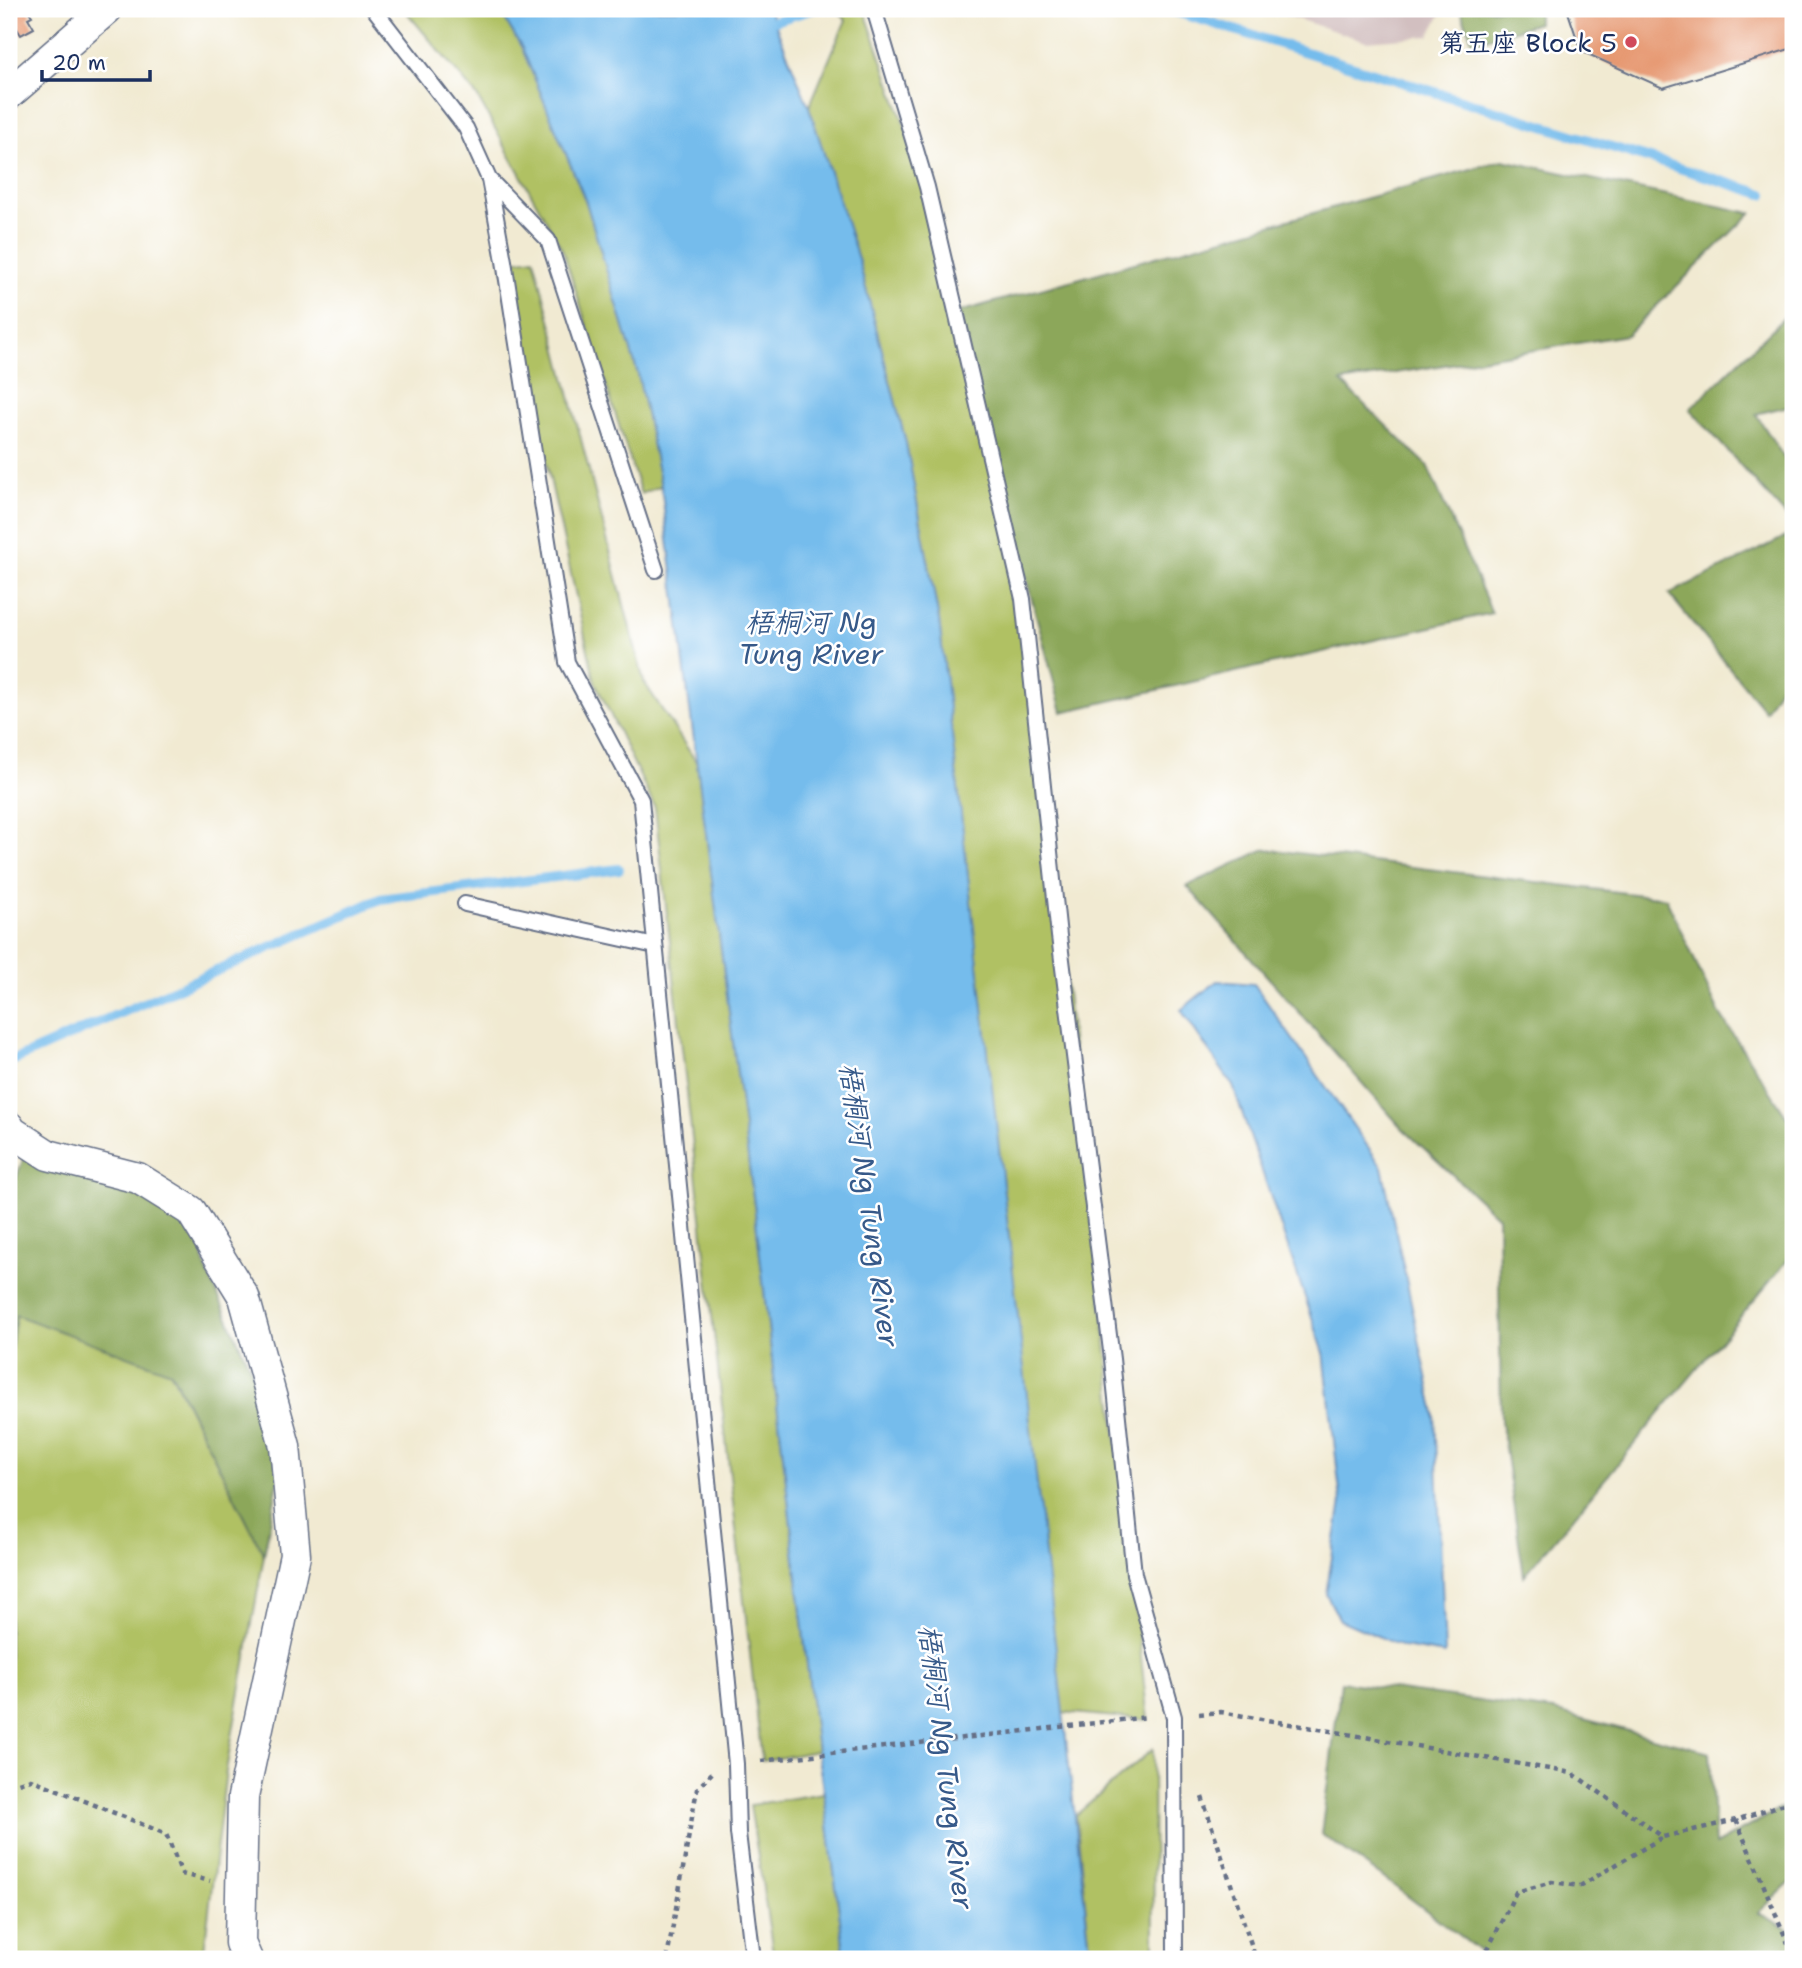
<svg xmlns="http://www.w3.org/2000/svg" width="1802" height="1968" viewBox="0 0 1802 1968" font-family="'Shantell Sans','LXGW WenKai TC',sans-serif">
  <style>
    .industrial { fill: #d2bfc0 }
    .green { fill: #b0c164; stroke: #667861; stroke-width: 2 }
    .forest { fill: #8ca75a; stroke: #546b5c; stroke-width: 2 }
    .water { fill: #75bcec; stroke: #4876a5; stroke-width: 2 }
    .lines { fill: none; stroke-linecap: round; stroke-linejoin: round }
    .stream { stroke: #75bcec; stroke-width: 10 }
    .building { fill: #e69871 }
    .lane-casing { stroke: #667087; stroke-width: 18 }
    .street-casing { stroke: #667087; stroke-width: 33 }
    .path { stroke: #667087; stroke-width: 4.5; stroke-dasharray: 5 5; stroke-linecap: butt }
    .lane { stroke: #fff; stroke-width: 14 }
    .street { stroke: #fff; stroke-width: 30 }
    .poi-dot { fill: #d1495b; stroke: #fff; stroke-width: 2.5 }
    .labels { text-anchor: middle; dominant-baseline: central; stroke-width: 5; stroke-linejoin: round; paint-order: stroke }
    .poi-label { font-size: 26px; fill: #1b2f5e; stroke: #fff; text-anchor: end }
    .water-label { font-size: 28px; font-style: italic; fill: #365989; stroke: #fff }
  </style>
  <rect width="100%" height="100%" fill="#fff"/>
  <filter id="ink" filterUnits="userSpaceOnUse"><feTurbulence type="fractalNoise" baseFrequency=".0143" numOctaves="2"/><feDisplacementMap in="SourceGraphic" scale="14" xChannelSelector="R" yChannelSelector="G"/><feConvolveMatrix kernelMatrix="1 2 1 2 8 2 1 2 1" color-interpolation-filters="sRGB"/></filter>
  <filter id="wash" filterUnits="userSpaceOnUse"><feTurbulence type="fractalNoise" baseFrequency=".00686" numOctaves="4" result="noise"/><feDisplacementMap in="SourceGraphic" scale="28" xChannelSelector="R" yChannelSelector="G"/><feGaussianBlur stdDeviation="1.57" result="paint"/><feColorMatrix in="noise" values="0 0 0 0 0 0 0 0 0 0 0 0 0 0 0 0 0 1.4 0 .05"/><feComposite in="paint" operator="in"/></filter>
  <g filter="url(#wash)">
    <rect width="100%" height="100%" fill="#f1ead2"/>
    <path class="industrial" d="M 1266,9 L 1444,9 L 1429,36 L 1366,41 Z"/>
    <path class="green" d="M 404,9 L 499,9 L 522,48 L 586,202 L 638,374 L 661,486 L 641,494 L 563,251 L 477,96 Z
      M 836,9 L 864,9 L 930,197 L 1023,599 L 1148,1720 L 1062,1712 L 939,620 L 906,443 L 859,262 L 809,107 L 846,20 Z
      M 534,258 L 644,682 L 697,763 L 755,1212 L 817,1751 L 762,1761 L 655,808 L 595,682 L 502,262 Z
      M 16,1315 L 163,1357 L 264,1555 L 226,1771 L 203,1959 L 9,1959 L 9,1362 Z
      M 1153,1749 L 1154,1959 L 1091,1959 L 1076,1815 Z
      M 824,1793 L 845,1959 L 774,1959 L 750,1805 Z"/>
    <path class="forest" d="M 1460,9 L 1538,9 L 1538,23 L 1473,43 Z
      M 1503,160 L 1751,213 L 1627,335 L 1341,382 L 1427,465 L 1492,613 L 1062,712 L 955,313 Z
      M 1793,309 L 1793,405 L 1756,414 L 1793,472 L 1793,524 L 1690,409 Z
      M 1793,533 L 1793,665 L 1765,711 L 1669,594 Z
      M 1265,849 L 1666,898 L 1719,1013 L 1793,1126 L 1793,1254 L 1524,1576 L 1501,1422 L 1498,1217 L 1401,1127 L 1187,886 Z
      M 29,1143 L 191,1211 L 207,1271 L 285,1446 L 264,1555 L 171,1372 L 16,1315 L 9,1362 L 9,1198 Z
      M 1341,1682 L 1553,1711 L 1710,1752 L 1715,1845 L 1793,1802 L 1793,1880 L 1758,1913 L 1793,1931 L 1793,1959 L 1490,1959 L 1381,1876 L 1321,1834 Z"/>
    <path class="water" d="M 499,9 L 769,9 L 809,107 L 859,262 L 906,443 L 939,620 L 1091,1959 L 845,1959 L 824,1793 L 817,1751 L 755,1212 L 661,486 L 638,374 L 586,202 L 522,48 Z
      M 1217,981 L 1254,984 L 1382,1167 L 1435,1414 L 1445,1654 L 1403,1647 L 1340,1620 L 1326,1594 L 1341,1502 L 1324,1353 L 1233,1086 L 1181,1010 Z"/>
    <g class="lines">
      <path class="stream" d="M 1167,9 L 1763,194
        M 762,25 L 813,9
        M 14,1060 L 380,899 L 619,869"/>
    </g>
    <g id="blocks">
      <path class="building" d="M 9,9 L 27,9 L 32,16 L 28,18 L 34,28 L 21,35 L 9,16 Z
        M 1567,9 L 1793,9 L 1793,48 L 1663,88 L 1581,51 Z"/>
    </g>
  </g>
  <g filter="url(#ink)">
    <use href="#blocks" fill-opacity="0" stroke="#667087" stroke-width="2"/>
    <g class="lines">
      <g class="lane-casing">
        <path id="lane" d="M 374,9 L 466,128 L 489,179 L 504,261 L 567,662 L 641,800 L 736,1764 L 738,1833 L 753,1959
          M 874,9 L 927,187 L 1023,599 L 1059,936 L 1112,1359 L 1134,1574 L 1174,1717 L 1175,1959
          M 489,179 L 548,240 L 656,570
          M 465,904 L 655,946"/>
      </g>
      <g class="street-casing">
        <path id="street" d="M 9,94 L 107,9
          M 9,1127 L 11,1131 L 48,1155 L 138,1178 L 191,1211 L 244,1297 L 285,1446 L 295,1555 L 243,1797 L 240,1943 L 247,1959"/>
      </g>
      <path class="path" d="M 1199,1714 L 1221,1712 L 1572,1773 L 1663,1837 L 1736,1820 L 1793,1801
        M 761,1761 L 1148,1717
        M 9,1786 L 31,1779 L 166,1834 L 182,1874 L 210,1881
        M 1202,1797 L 1256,1959
        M 1736,1820 L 1793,1955
        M 667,1959 L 697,1789 L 712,1773
        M 1483,1959 L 1516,1892 L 1552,1882 L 1580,1886 L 1663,1837"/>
      <use href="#lane" class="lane"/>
      <use href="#street" class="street"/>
    </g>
  </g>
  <circle class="poi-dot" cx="1631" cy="42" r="7"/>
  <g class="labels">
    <g class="poi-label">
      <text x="1617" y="42">第五座 Block 5</text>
    </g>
    <g class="water-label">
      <text x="811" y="622">梧桐河 Ng<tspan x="811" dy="32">Tung River</tspan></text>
      <text transform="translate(870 1205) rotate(82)">梧桐河 Ng Tung River</text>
      <text transform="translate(947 1767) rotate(83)">梧桐河 Ng Tung River</text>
    </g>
  </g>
  <rect width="1802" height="1968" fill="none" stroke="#fff" stroke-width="35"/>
  <path d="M42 70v10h108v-10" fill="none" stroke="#1b2f5e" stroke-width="3.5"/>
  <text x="52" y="70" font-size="21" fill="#1b2f5e" stroke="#ffffff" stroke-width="5" paint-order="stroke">20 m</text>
</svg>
